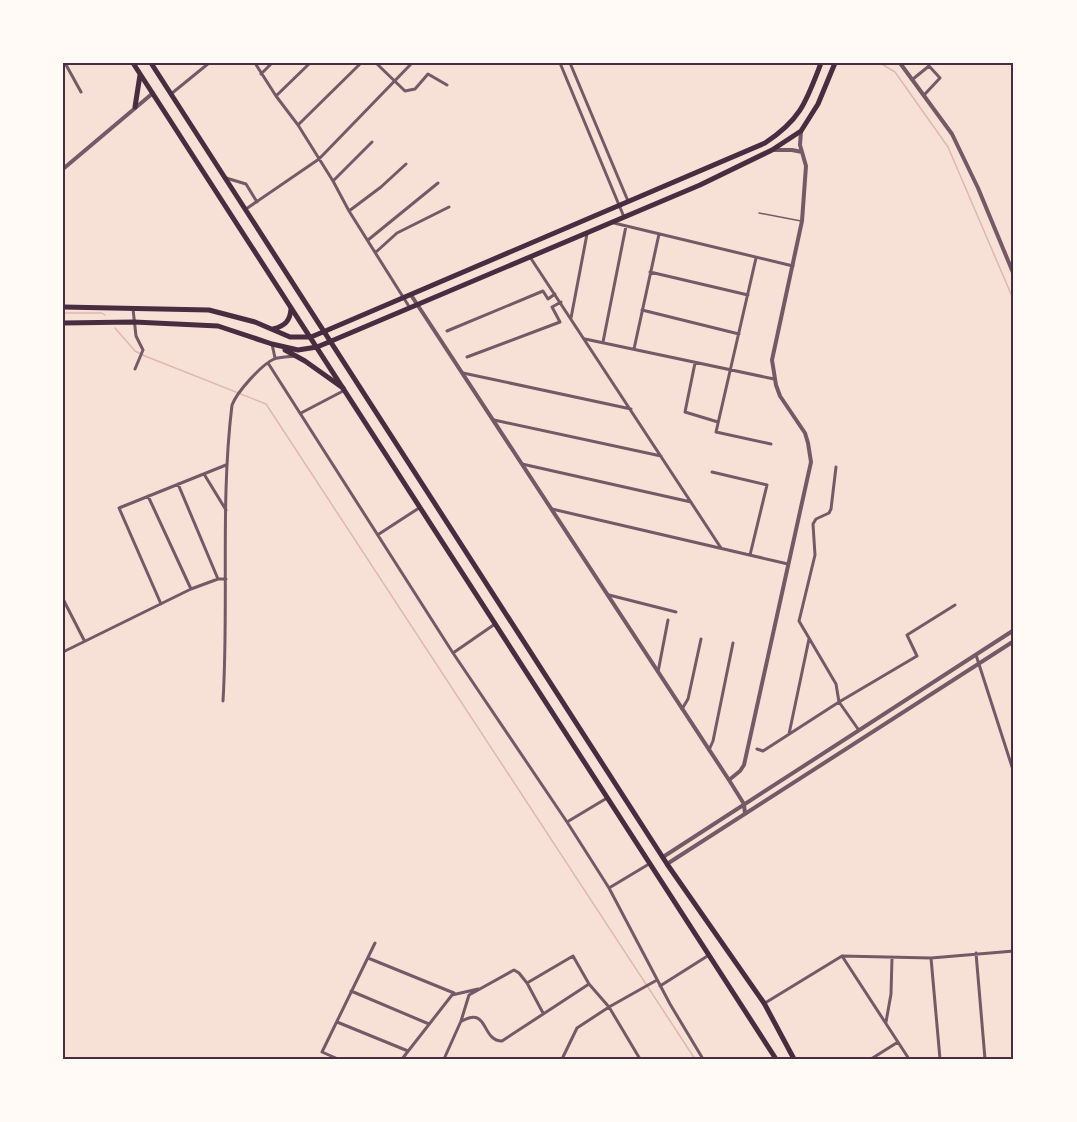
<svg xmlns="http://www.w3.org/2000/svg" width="1077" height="1122" viewBox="0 0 1077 1122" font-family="Barlow,sans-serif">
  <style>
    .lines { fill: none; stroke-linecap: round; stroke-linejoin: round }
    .stream { stroke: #dcb8b0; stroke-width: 1.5 }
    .service { stroke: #755966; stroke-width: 1.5 }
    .minor { stroke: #755966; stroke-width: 3 }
    .tertiary { stroke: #755966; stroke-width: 4 }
    .primary { stroke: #4a2c40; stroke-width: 5 }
    .trunk { stroke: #4a2c40; stroke-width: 5 }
    .neatline { fill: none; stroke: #4a2c40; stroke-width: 2 }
  </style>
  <rect width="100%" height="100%" fill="#f7e1d7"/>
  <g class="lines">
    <path class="stream" d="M 880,63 L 895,72 L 948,147 L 1014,301
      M 63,313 L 102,313 L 105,315
      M 115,328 L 135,351 L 145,356 L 266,404 L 695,1059
      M 878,1059 L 891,1059"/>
    <path class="service" d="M 759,213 L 801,221"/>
    <path class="minor" d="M 65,63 L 81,92
      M 255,63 L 276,96 L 298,125 L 333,181 L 349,211 L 410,308
      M 376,63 L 405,91 L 415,89 L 428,74 L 447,85
      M 560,63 L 624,217
      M 570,63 L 628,201
      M 261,74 L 272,63
      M 913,79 L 929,66 L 940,78 L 925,94
      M 171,94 L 209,63
      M 276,96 L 310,63
      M 298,125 L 361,63
      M 226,178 L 246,184 L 257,202
      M 333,181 L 372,142
      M 246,209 L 319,159 L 412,63
      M 349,211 L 381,187 L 406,164
      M 614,223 L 793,266
      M 368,240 L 438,183
      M 376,252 L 397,233 L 449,207
      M 530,257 L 721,548
      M 756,258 L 716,432 L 771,444
      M 650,272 L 748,295
      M 133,309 L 136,336 L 143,350 L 135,369
      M 642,310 L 739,334
      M 571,318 L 587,234
      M 447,331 L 543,291 L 548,299 L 555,294
      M 585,339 L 774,379
      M 603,342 L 626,226
      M 272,344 L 275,358
      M 634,349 L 659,234
      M 467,357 L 560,322 L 552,307 L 561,302
      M 268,363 L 453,653 L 567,822 L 607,798
      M 695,363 L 685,412 L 718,422
      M 463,373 L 631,409
      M 301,413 L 345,390
      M 494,420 L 661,456
      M 522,464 L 691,502
      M 836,467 L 831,509 L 829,513 L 816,519 L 813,524 L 815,555 L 799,621 L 836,684 L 839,702 L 858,729
      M 712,472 L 767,485 L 750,555
      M 204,474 L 226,510
      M 178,484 L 218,579
      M 148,496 L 191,589
      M 552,509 L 788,564
      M 379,534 L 419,508
      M 609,595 L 676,612
      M 63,599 L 84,640
      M 161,604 L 119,508 L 226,465
      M 63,652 L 191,589 L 218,579 L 226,579
      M 453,653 L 495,624
      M 976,655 L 1014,773
      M 658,672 L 668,620
      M 223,701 C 229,603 220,503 232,405 C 237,392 261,365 274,359 C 280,357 288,357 294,356
      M 682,709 L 688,699 L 701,639
      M 789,734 L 809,639
      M 757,749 L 763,751 L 839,702 L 917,656 L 907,635 L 955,605
      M 709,750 L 713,741 L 733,643
      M 567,822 L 609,888 L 670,1004 L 703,1059
      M 609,888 L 649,864
      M 976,953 L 985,1059
      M 842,956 L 909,1059
      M 368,958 L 454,993
      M 931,958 L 940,1059
      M 527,983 L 543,1013
      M 660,986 L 709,955
      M 351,991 L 429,1024
      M 765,1003 L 842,956 L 931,958 L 1014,951
      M 462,1021 C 489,1006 481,1041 502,1041 L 589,984
      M 337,1022 L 408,1051
      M 886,1022 L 891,994 L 892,958
      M 338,1059 L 322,1052 L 375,943
      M 402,1059 L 452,995 L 478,989
      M 444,1059 L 461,1021 L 469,995 L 514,970 L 519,973 L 527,983 L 573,956 L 589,984 L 609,1007 L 640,1059
      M 562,1059 L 577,1028 L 609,1007 L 657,980
      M 871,1059 L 898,1042"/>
    <path class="tertiary" d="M 900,63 L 952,134 L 978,188 L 1014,275
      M 774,150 L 792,150 L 802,152
      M 63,169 L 153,93
      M 411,295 L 729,780 L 744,804 L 745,814
      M 729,780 L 740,771 L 744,765 L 811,462 L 808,443 L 805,433 L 780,396 L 776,385 L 772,360 L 802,221 L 806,166 L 800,145 L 801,131
      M 663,857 L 1014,630
      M 667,864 L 1014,641"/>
    <path class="primary" d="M 133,63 L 776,1059
      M 151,63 L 667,864 L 764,1003 L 794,1059
      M 135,107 L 140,75
      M 323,332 L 765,143 C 801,119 806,102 821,63
      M 329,342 L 700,185 L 772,150 L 801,131 L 818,104 L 835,63"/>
    <path class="trunk" d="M 63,307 L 209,310 L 255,322 L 290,337 L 311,337 L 323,332
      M 63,323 L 134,322 L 218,326 L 272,344 L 298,350 L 317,347 L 329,342
      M 273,329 C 285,326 290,321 291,309
      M 285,350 L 305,361 L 343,388"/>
  </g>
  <rect width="1077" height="1122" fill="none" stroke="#fffaf5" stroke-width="129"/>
  <rect x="64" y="64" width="948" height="994" class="neatline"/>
</svg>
